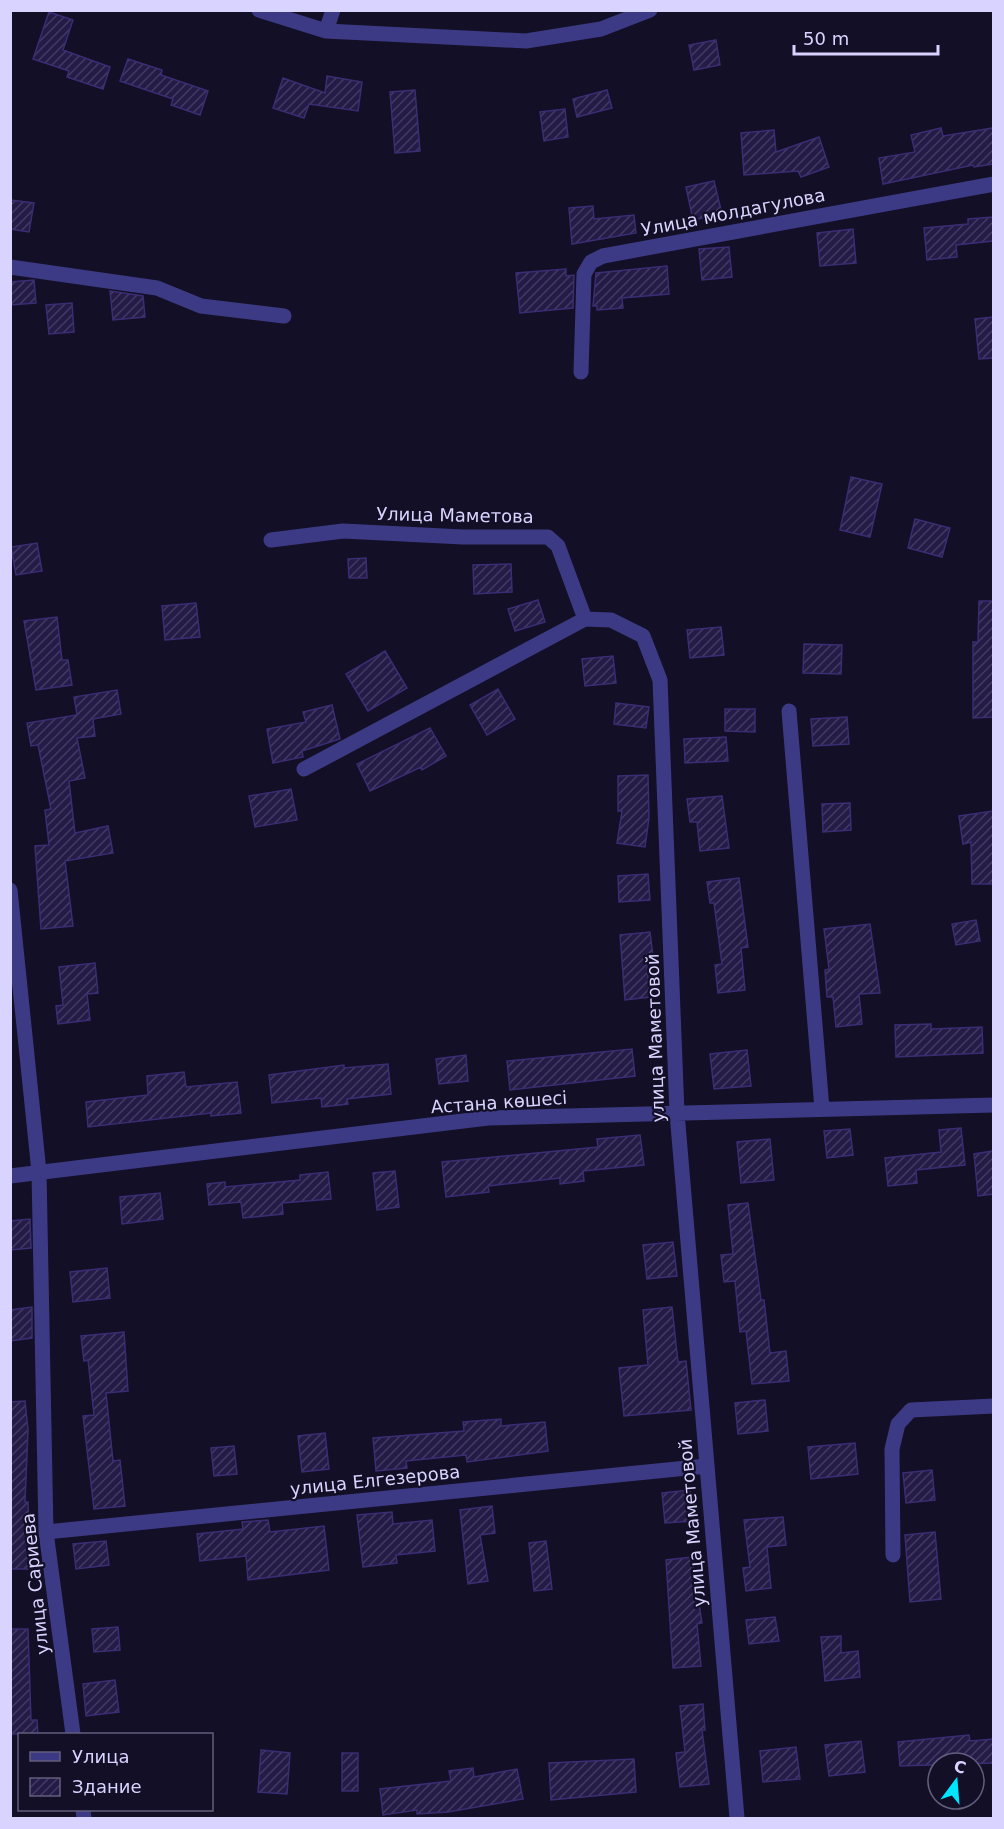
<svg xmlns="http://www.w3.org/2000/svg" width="1004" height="1829" viewBox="0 0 1004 1829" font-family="'DejaVu Sans',sans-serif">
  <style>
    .building { fill: url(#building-hatch); stroke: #3b2d73; stroke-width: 1.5 }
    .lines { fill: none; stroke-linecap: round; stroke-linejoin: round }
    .minor { stroke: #3d3a85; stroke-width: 15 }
    .labels { text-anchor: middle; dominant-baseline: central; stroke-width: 4.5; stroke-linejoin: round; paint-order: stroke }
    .street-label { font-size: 18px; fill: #d9d4ff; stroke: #130f26 }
  </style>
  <defs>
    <pattern id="building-hatch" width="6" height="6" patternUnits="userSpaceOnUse" patternTransform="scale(1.5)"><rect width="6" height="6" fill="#241b47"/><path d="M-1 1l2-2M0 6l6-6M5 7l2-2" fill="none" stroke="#433b63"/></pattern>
  </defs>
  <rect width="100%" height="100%" fill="#130f26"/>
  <path class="building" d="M 49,12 L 73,20 L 63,50 L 110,67 L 103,89 L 67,77 L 69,71 L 33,59 Z
    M 716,40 L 720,65 L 694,70 L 689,45 Z
    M 128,59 L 162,70 L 161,75 L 208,91 L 200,115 L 171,105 L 173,99 L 120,81 Z
    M 327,76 L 362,82 L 358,111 L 309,104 L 304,118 L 273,108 L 283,78 L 325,93 Z
    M 415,90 L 420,151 L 395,153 L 390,92 Z
    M 607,90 L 612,108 L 577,117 L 573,99 Z
    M 565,109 L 568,137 L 544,141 L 540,112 Z
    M 941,128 L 943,136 L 993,128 L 993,164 L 974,167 L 973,165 L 883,184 L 879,158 L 915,152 L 911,135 Z
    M 774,130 L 776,152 L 819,137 L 829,167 L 801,177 L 798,171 L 744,175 L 741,133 Z
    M 714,181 L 722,214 L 693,220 L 686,187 Z
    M 10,200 L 34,203 L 29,232 L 10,229 Z
    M 593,206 L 594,219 L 634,215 L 636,233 L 572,244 L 569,208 Z
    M 993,217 L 993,241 L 956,245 L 957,257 L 927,260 L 924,228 L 968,224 L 968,219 Z
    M 853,229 L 856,263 L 820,266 L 817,233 Z
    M 729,247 L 732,277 L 702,280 L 699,249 Z
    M 667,266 L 669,294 L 622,298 L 623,308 L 597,310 L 597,306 L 593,306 L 596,273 Z
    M 566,269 L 566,276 L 574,275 L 573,308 L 520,313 L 516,273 Z
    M 34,280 L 36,303 L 10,305 L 10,282 Z
    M 110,291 L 143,296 L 145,317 L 113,320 Z
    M 72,303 L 74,332 L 49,334 L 46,305 Z
    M 993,317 L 993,358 L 979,359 L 975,319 Z
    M 851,477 L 882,484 L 870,537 L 840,530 Z
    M 915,519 L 950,528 L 942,557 L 908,548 Z
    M 37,543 L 42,571 L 16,575 L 11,547 Z
    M 366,558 L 367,578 L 349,578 L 348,559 Z
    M 511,564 L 512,592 L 474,594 L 473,565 Z
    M 538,600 L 545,622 L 515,631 L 508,609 Z
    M 979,601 L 993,601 L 993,717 L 973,718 L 973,642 L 978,642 Z
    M 196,603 L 200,637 L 165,640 L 162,606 Z
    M 57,617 L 62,660 L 68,660 L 72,685 L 36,690 L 24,621 Z
    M 721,627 L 724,655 L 690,658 L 687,630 Z
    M 804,644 L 842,645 L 841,674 L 803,673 Z
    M 385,651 L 407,688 L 368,711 L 346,674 Z
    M 613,656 L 616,683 L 585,686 L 582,659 Z
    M 498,689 L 515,719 L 487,735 L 470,705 Z
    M 117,690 L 121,714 L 93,719 L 95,736 L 77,738 L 85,778 L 69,781 L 75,833 L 108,826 L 113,853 L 65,861 L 73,926 L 41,929 L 35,846 L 49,845 L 45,810 L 51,809 L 38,745 L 31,746 L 27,723 L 77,715 L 74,697 Z
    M 616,703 L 649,707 L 646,728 L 614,724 Z
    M 332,705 L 340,739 L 302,751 L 303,757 L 273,763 L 267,729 L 306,722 L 303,712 Z
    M 725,709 L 755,709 L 755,732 L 725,731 Z
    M 847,717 L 849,744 L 813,746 L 811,719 Z
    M 430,728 L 446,756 L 422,770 L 421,767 L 370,791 L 357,764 Z
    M 726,737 L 728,761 L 685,763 L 684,739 Z
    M 648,775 L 649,818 L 645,847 L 617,843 L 622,811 L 618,811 L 618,776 Z
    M 291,789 L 297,820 L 255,827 L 249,796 Z
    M 722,796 L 729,848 L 700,851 L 697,822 L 690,822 L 687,799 Z
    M 850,803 L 851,830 L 823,832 L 822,804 Z
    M 993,811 L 993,884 L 972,884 L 971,842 L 963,844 L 959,816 Z
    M 648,874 L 650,900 L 619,902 L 618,876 Z
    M 739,878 L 748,947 L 741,948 L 745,990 L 718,993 L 715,965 L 722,964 L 714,903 L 710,903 L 707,882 Z
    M 976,920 L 980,941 L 956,945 L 952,924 Z
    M 870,924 L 880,993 L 859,994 L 862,1024 L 836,1027 L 833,997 L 827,997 L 825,970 L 829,969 L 824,929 Z
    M 650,932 L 653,956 L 646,957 L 650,997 L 625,1000 L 620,935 Z
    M 95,963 L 98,993 L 87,994 L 90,1020 L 58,1024 L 56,1006 L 63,1005 L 59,967 Z
    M 931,1024 L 931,1029 L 982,1027 L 983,1053 L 896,1057 L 895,1025 Z
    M 632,1049 L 635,1076 L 510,1090 L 507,1061 Z
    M 747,1050 L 751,1086 L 714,1089 L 710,1054 Z
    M 466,1055 L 468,1081 L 439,1084 L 436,1059 Z
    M 388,1064 L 391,1094 L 347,1099 L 348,1104 L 322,1107 L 321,1098 L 272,1103 L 269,1075 L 344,1065 L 344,1068 Z
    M 184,1072 L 186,1087 L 237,1082 L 241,1113 L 211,1116 L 211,1113 L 88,1127 L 86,1102 L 148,1095 L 147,1076 Z
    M 961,1128 L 965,1165 L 916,1170 L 917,1183 L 888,1186 L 885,1158 L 941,1152 L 939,1130 Z
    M 850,1129 L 853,1155 L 827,1158 L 824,1131 Z
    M 640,1135 L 644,1165 L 583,1171 L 584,1181 L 560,1184 L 560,1178 L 488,1186 L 489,1192 L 446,1197 L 442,1162 L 598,1147 L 597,1139 Z
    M 770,1139 L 774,1180 L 741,1183 L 737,1142 Z
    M 993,1151 L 993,1194 L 978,1196 L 974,1154 Z
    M 395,1171 L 399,1207 L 377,1210 L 373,1173 Z
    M 328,1172 L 331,1199 L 282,1203 L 283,1214 L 243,1218 L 241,1202 L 209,1205 L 207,1184 L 225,1182 L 225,1187 L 300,1180 L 300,1175 Z
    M 160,1193 L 163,1219 L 122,1224 L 120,1197 Z
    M 748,1203 L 761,1300 L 764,1300 L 770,1353 L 786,1351 L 789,1381 L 752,1384 L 746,1331 L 740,1332 L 735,1281 L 724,1282 L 721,1255 L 733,1254 L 728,1205 Z
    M 30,1219 L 31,1248 L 10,1250 L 10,1221 Z
    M 673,1242 L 677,1276 L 647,1279 L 643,1245 Z
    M 107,1268 L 110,1298 L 73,1302 L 70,1272 Z
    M 32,1307 L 32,1338 L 10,1341 L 10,1310 Z
    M 672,1307 L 678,1362 L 686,1361 L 691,1410 L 624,1416 L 619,1368 L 648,1365 L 643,1310 Z
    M 124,1332 L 128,1391 L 106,1393 L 113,1461 L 120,1460 L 125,1506 L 94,1509 L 83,1416 L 94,1415 L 88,1360 L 84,1361 L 81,1336 Z
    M 765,1400 L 768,1431 L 738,1434 L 735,1403 Z
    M 25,1401 L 28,1430 L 25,1502 L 28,1502 L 29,1530 L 28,1569 L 10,1569 L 10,1402 Z
    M 501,1419 L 501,1426 L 545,1422 L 548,1451 L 467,1462 L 466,1455 L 406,1461 L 407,1468 L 376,1471 L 373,1438 L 464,1431 L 463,1422 Z
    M 325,1433 L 329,1469 L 302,1472 L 298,1436 Z
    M 855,1443 L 858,1474 L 811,1479 L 808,1447 Z
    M 234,1446 L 237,1474 L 214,1476 L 211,1448 Z
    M 932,1470 L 935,1500 L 906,1503 L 903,1473 Z
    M 690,1490 L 693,1521 L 665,1523 L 662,1493 Z
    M 492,1506 L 495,1533 L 480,1535 L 488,1581 L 468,1584 L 460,1510 Z
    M 392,1512 L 393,1524 L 432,1520 L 435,1551 L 396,1555 L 397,1563 L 363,1567 L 357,1515 Z
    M 783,1517 L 786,1545 L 767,1547 L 771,1588 L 746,1591 L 743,1568 L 750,1567 L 744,1520 Z
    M 268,1520 L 270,1532 L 324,1526 L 329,1570 L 248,1580 L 246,1556 L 200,1561 L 197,1534 L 243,1529 L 242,1522 Z
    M 935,1532 L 941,1599 L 910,1602 L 905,1535 Z
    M 106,1541 L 109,1565 L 76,1569 L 73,1544 Z
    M 546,1541 L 552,1589 L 534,1591 L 529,1543 Z
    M 692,1557 L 702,1623 L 697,1624 L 701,1666 L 673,1668 L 666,1560 Z
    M 775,1617 L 779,1641 L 749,1644 L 746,1620 Z
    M 118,1627 L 120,1650 L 94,1652 L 92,1629 Z
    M 10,1629 L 28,1629 L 31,1720 L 37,1720 L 38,1734 L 10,1734 Z
    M 841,1636 L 841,1653 L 858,1651 L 860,1677 L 825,1681 L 821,1637 Z
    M 115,1680 L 119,1712 L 86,1716 L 83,1684 Z
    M 703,1704 L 705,1730 L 702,1730 L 709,1784 L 680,1787 L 676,1753 L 685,1752 L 680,1706 Z
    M 969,1735 L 970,1741 L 993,1739 L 993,1763 L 900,1766 L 898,1742 Z
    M 861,1741 L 865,1772 L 829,1776 L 825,1745 Z
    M 796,1747 L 800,1779 L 763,1782 L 760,1751 Z
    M 261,1750 L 290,1753 L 287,1794 L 258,1792 Z
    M 342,1753 L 358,1753 L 358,1791 L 342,1791 Z
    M 634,1759 L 636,1792 L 551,1800 L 549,1763 Z
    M 473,1768 L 474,1777 L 517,1769 L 523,1799 L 448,1812 L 417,1814 L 417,1810 L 383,1815 L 380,1789 L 451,1781 L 449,1771 Z"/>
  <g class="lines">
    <path class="minor" d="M 259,10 L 326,31 L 526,41 L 601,29 L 650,10
      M 326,31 L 333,10
      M 10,267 L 157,288 L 201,306 L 284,316
      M 581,372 L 584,274 L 591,262 L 603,256 L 994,184
      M 271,540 L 343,531 L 463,537 L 548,537 L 558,546 L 585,619
      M 789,711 L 822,1109
      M 304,769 L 585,619 L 611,620 L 643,636 L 660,680 L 677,1113 L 737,1818
      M 10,890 L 39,1172 L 46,1532 L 73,1734
      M 10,1176 L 488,1118 L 994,1105
      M 46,1532 L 707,1466
      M 893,1555 L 892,1449 L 898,1424 L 911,1410 L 994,1406
      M 83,1810 L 84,1818"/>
  </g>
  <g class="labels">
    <g class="street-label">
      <text transform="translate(733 212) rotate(-11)">Улица молдагулова</text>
      <text transform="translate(455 515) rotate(1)">Улица Маметова</text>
      <text transform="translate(655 1038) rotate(-92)">улица Маметовой</text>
      <text transform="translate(499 1102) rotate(-4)">Астана көшесі</text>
      <text transform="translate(375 1480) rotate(-6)">улица Елгезерова</text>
      <text transform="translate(692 1523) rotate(-95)">улица Маметовой</text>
      <text transform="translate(35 1584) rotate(-96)">улица Сариева</text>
    </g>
  </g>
  <rect width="1004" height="1829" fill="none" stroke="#d9d4ff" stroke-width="24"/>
  <rect x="18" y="1733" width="195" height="78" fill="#130f26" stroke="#625e7d" stroke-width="1.5"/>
  <rect x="30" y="1752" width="30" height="9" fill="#3d3a85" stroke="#625e7d" stroke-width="1.5"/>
  <text x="72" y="1763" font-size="18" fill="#d9d4ff">Улица</text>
  <rect x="30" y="1778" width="30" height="18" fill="url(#building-hatch)" stroke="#625e7d" stroke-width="1.5"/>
  <text x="72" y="1793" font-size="18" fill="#d9d4ff">Здание</text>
  <g transform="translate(956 1781) rotate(16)"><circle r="28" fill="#130f26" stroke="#625e7d" stroke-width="1.5"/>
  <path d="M0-4.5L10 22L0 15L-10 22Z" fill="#00e5ff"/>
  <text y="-9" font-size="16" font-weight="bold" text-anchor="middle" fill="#d9d4ff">С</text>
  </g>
  <path d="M794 45v9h144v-9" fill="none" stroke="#d9d4ff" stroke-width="3"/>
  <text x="803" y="45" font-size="18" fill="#d9d4ff" stroke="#130f26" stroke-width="4.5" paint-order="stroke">50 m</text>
</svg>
